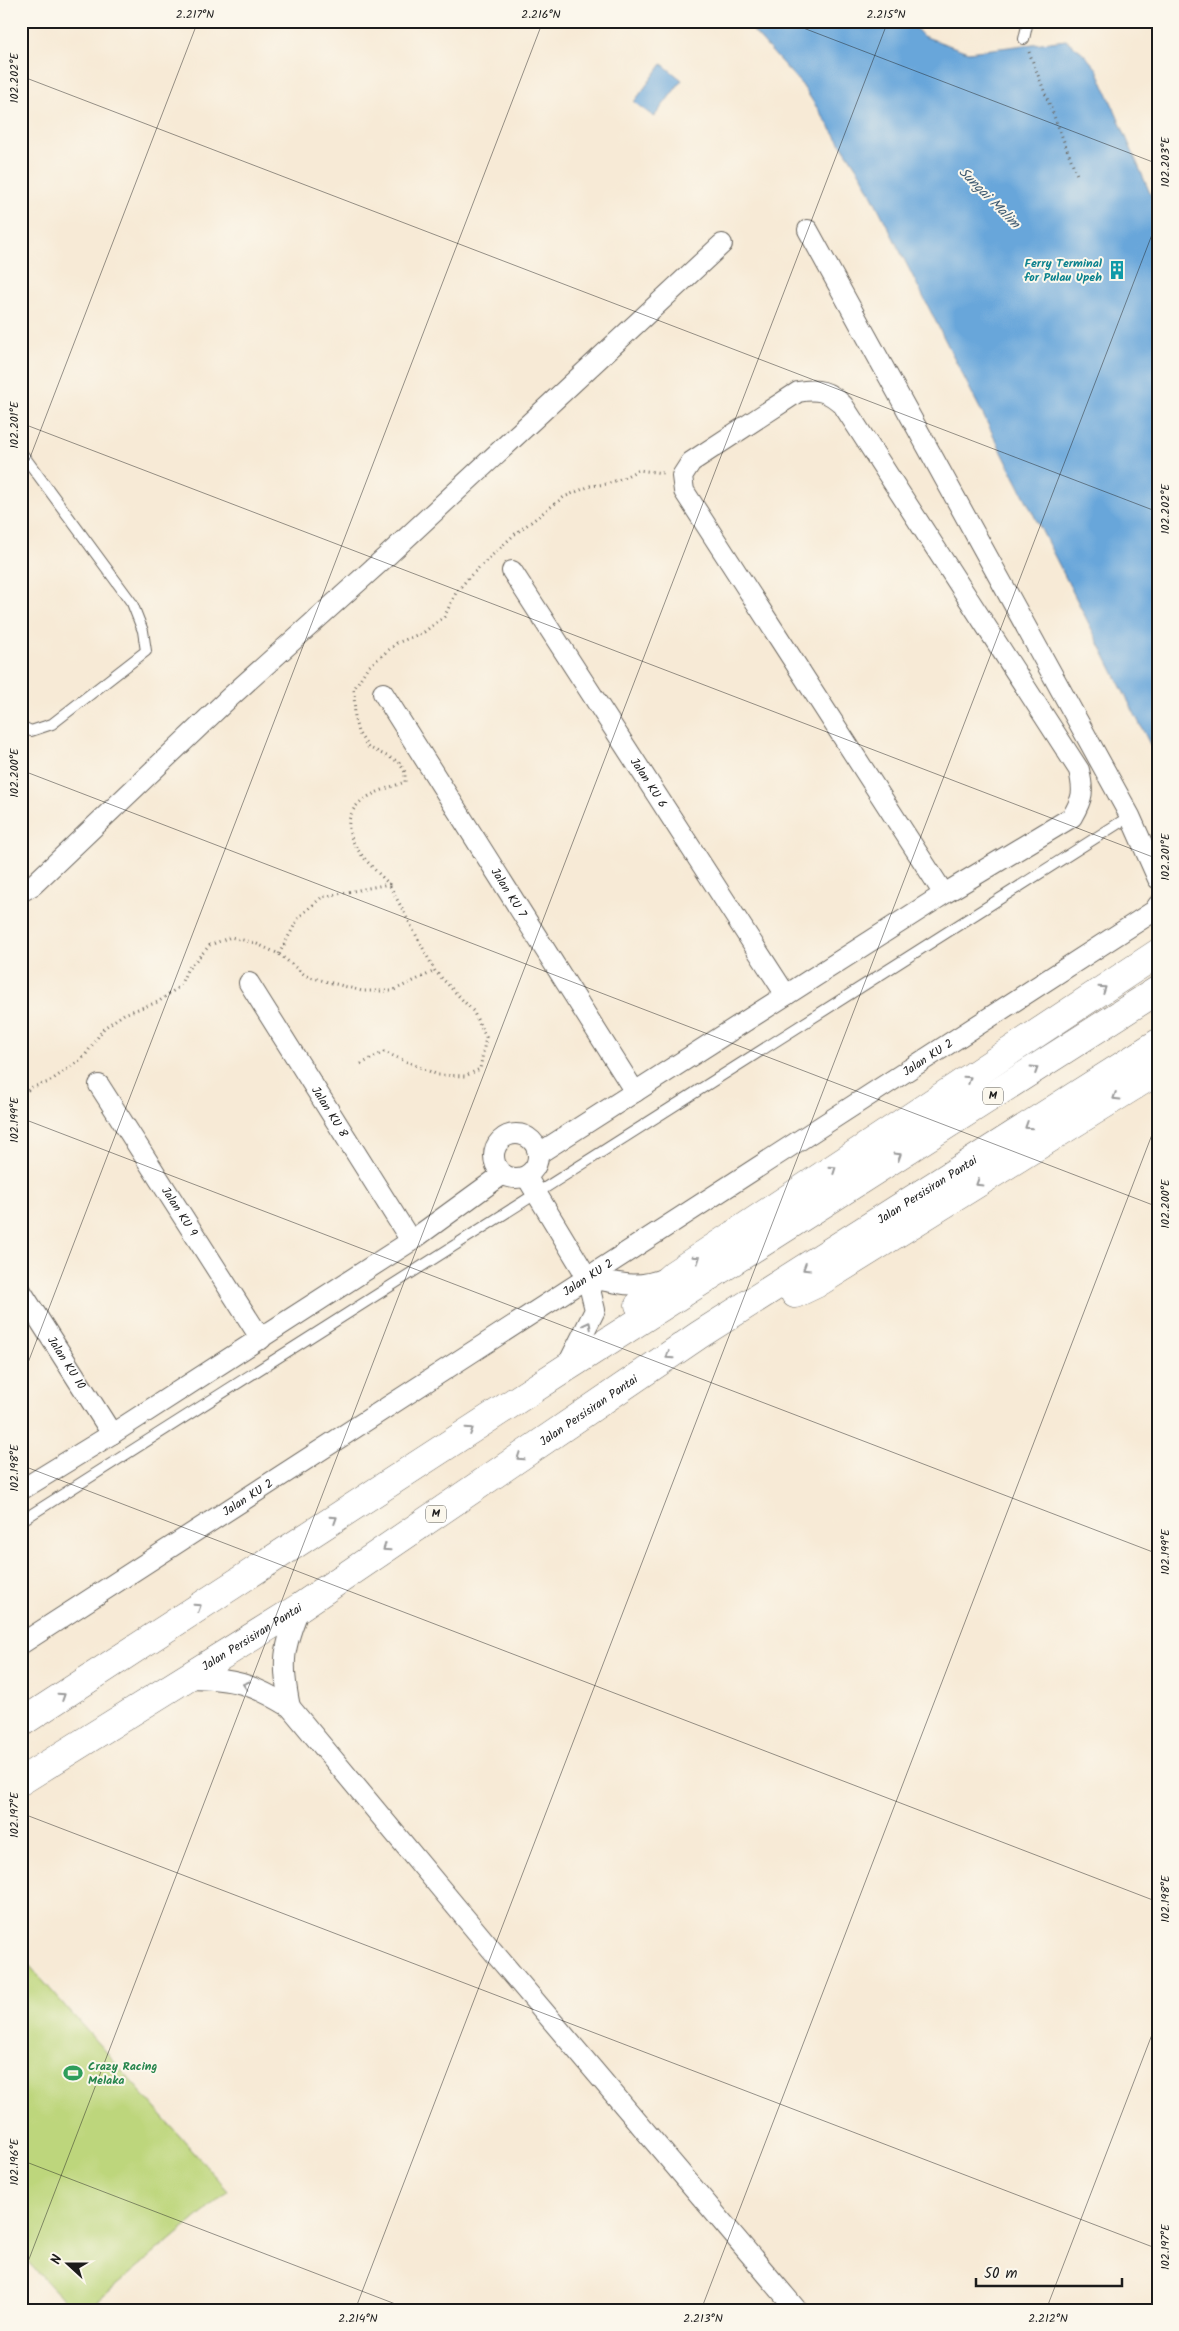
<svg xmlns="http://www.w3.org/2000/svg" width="1179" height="2331" viewBox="0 0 1179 2331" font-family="Kalam,sans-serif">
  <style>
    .green { fill: #bdd67b; stroke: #6c794c }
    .water { fill: #68a6da; stroke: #42617b }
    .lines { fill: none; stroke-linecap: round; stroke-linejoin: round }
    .service-casing { stroke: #69645d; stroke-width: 12 }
    .minor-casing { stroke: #69645d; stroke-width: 22 }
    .primary-casing { stroke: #69645d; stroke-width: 29 }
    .path { stroke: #69645d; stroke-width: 3; stroke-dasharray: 1 4; stroke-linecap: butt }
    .service { stroke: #fff; stroke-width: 10 }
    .minor { stroke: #fff; stroke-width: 20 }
    .primary { stroke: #fff; stroke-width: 28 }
    .oneway { stroke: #999 }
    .ticks { fill: none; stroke: #1c1c1c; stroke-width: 1; stroke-opacity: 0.45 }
    .labels { text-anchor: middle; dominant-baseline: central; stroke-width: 4; stroke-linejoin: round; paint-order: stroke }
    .shield { fill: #fbf7ec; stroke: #5f5e5a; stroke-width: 1 }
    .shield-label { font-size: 11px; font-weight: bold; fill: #1c1c1c }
    .culture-label { font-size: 12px; font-weight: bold; fill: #0d838f; stroke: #fbf7ec; text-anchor: end }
    .street-label { font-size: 12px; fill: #1c1c1c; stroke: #fbf7ec }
    .leisure-label { font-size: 12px; font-weight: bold; fill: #27864d; stroke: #fbf7ec; text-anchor: start }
    .water-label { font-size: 14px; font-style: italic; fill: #3e5a71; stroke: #fbf7ec }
    .neatline { fill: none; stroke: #1c1c1c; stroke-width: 2 }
    .ticks-label { font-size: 12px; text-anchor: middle; fill: #1c1c1c }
  </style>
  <rect width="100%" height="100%" fill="#fbf7ec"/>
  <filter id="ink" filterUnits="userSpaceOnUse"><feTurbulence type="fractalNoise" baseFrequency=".02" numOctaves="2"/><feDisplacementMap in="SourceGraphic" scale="10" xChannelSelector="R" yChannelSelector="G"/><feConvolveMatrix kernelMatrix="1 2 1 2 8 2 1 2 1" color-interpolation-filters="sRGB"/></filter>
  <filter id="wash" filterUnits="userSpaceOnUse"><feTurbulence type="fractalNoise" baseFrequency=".0096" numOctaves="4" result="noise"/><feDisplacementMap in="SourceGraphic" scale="20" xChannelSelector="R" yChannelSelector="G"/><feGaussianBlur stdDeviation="1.12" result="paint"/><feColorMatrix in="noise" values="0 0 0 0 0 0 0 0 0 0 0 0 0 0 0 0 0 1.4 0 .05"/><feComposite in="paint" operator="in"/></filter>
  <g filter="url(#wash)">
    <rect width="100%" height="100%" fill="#f7ead6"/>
    <path class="green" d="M 21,1956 L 228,2191 L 87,2310 L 74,2310 L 21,2255 Z"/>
    <path class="water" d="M 744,21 L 909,21 L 923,36 L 968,52 L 1066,40 L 1082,52 L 1097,69 L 1158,212 L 1158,760 L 862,176 L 802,85 Z
      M 662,64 L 682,80 L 654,117 L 634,102 Z"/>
  </g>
  <g filter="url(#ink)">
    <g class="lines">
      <g class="service-casing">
        <path id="service" d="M 1024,39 L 1028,21
          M 21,452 L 132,603 L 143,631 L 146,651 L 52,724 L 31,731 L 21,726
          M 21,1521 L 1130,816"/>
      </g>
      <g class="minor-casing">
        <g id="minor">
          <path d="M 808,230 L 1130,816 L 1158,879"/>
          <path id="s1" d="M 512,571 L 786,995"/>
          <path id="s2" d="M 383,693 L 635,1092"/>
          <path d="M 21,892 L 33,885 L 228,699 L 388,555 L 722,244"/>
          <path id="s3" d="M 249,983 L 411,1241"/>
          <path id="s4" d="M 99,1085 L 261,1339"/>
          <circle cx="516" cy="1156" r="22"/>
          <path d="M 538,1154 L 944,894 L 1072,817 C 1083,798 1084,792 1079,770 L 843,405 C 829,391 817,388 798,392 L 691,462 L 682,476 L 684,491 L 944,894"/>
          <path d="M 526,1176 L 587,1277 L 595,1310 L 566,1368"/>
          <path d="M 587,1277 C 617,1283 637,1290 665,1278"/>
          <path id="s5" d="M 21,1291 L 112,1434"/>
          <path d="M 21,1490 L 112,1434 L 411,1241 L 503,1174"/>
          <path id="s6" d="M 21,1644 L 1154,911 L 1158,905"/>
          <path d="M 189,1678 C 234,1679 251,1683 290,1707 L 491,1949 L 797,2310"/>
          <path d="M 290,1707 C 281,1663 283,1648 300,1607"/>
        </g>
      </g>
      <g class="primary-casing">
        <g id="primary">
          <path d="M 795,1294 L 816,1284 L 1158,1071"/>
          <path d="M 639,1305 L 674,1274 L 1158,953"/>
          <path d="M 21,1723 L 566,1368 L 1158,990"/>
          <path id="s7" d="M 21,1781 L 300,1607 L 699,1335 L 1158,1043"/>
        </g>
      </g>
      <path class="path" d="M 1029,52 L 1077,175
        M 279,954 L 299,917 L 322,897 L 389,884 C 370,864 330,832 359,803 C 370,793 391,787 405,782 L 405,772 L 399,762 L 368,747 L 358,732 L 355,720 L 354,689 L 367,668 L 397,643 L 424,632 L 444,617 L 456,593 L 470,576 L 515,534 L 564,497 L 590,486 L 607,484 L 623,478 L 638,470 L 663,473
        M 361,1064 L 384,1052 L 438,1075 L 465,1076 L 480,1069 L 486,1037 L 473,1011 L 435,971 L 389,884
        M 21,1098 L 30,1088 L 49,1082 L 84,1057 L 104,1028 L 124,1014 L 158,1002 L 180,986 L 187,970 L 210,945 L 231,937 L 255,943 L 279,954 L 306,976 L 362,991 L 392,991 L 435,971"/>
      <use href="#service" class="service"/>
      <use href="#minor" class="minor"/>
      <use href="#primary" class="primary"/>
    </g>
    <defs><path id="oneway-chevron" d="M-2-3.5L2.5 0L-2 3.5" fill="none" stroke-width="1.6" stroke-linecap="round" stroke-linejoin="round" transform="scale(1.25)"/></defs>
    <g class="oneway">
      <use href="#oneway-chevron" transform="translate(1103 989) rotate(-34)"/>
      <use href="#oneway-chevron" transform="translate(1035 1069) rotate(-32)"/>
      <use href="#oneway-chevron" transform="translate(968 1079) rotate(-34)"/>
      <use href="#oneway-chevron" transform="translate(1116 1097) rotate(148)"/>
      <use href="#oneway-chevron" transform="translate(1028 1126) rotate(147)"/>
      <use href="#oneway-chevron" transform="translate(898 1156) rotate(-32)"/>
      <use href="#oneway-chevron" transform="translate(833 1169) rotate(-34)"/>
      <use href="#oneway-chevron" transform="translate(979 1183) rotate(148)"/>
      <use href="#oneway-chevron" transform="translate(697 1259) rotate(-34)"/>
      <use href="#oneway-chevron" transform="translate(806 1268) rotate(148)"/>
      <use href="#oneway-chevron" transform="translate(588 1325) rotate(-63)"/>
      <use href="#oneway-chevron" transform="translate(669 1356) rotate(146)"/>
      <use href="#oneway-chevron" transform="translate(470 1430) rotate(-33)"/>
      <use href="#oneway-chevron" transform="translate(520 1457) rotate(146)"/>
      <use href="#oneway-chevron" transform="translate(334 1519) rotate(-33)"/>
      <use href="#oneway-chevron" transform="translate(386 1548) rotate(146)"/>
      <use href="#oneway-chevron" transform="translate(198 1607) rotate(-33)"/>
      <use href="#oneway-chevron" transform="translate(246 1685) rotate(-163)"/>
      <use href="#oneway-chevron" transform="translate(62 1696) rotate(-33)"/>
    </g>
  </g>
  <path class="ticks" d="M 785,21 L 1158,164M 21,76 L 1158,512M 21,423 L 1158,859M 21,481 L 198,21M 21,770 L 1158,1207M 21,1118 L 1158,1554M 21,1381 L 543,21M 21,1465 L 1158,1902M 21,1813 L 1158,2249M 21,2160 L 411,2310M 21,2280 L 888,21M 355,2310 L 1158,219M 701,2310 L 1158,1119M 1046,2310 L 1158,2019"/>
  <defs>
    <g id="building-bare" transform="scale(1.5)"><path d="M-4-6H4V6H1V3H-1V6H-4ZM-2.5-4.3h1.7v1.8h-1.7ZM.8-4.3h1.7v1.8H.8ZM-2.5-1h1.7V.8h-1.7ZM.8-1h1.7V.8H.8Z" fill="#0f9aa8" stroke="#fbf7ec" stroke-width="2.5" paint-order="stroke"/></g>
    <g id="stadium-bare" transform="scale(1.5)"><path d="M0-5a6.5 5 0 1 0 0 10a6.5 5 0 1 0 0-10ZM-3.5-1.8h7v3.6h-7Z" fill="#2e9e5b" stroke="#fbf7ec" stroke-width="2.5" paint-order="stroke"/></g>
  </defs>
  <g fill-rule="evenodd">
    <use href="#building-bare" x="1117" y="270"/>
    <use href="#stadium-bare" x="73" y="2073"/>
  </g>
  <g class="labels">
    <g class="shield">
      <rect x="983" y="1087.5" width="20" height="17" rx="4"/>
      <rect x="426" y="1505.5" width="20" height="17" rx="4"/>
    </g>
    <g class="shield-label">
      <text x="993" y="1096">M</text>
      <text x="436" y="1514">M</text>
    </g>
    <g class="culture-label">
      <text x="1102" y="263">Ferry Terminal<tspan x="1102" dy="14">for Pulau Upeh</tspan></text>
    </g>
    <g class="street-label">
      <text stroke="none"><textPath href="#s1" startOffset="252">Jalan KU 6</textPath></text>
      <text stroke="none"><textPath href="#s2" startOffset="236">Jalan KU 7</textPath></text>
      <text stroke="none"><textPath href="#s6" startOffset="1080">Jalan KU 2</textPath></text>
      <text stroke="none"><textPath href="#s3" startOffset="152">Jalan KU 8</textPath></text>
      <text stroke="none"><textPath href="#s7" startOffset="1082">Jalan Persisiran Pantai</textPath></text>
      <text stroke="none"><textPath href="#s4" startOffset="150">Jalan KU 9</textPath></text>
      <text stroke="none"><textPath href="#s6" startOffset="675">Jalan KU 2</textPath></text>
      <text stroke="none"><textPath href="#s5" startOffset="85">Jalan KU 10</textPath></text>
      <text stroke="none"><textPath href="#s7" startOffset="678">Jalan Persisiran Pantai</textPath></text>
      <text stroke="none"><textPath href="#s6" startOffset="270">Jalan KU 2</textPath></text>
      <text stroke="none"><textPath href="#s7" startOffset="272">Jalan Persisiran Pantai</textPath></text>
    </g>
    <g class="leisure-label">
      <text x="88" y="2066">Crazy Racing<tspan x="88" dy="14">Melaka</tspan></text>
    </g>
    <g class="water-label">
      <text transform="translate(989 198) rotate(45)">Sungai Malim</text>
    </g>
  </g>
  <rect width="1179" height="2331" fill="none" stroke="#fbf7ec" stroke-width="55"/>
  <g transform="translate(68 2264) rotate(291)" stroke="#fbf7ec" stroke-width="4" paint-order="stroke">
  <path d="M0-4L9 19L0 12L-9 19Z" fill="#1c1c1c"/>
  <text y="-8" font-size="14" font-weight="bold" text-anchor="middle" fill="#1c1c1c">N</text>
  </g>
  <path d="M976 2278v8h146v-8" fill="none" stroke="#1c1c1c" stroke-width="2.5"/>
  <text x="984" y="2278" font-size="15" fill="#1c1c1c" stroke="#fbf7ec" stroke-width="4" paint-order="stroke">50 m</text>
  <rect x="28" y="28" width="1124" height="2276" class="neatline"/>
  <g class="ticks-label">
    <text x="195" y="18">2.217°N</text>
    <text x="541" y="18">2.216°N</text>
    <text x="886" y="18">2.215°N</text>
    <text transform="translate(14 78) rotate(-90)" y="4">102.202°E</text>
    <text transform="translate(1165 162) rotate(-90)" y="4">102.203°E</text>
    <text transform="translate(14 425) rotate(-90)" y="4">102.201°E</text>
    <text transform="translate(1165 509) rotate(-90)" y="4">102.202°E</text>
    <text transform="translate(14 773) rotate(-90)" y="4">102.200°E</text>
    <text transform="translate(1165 857) rotate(-90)" y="4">102.201°E</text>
    <text transform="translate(14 1120) rotate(-90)" y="4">102.199°E</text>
    <text transform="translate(1165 1204) rotate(-90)" y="4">102.200°E</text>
    <text transform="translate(14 1468) rotate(-90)" y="4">102.198°E</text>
    <text transform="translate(1165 1552) rotate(-90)" y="4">102.199°E</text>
    <text transform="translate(14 1815) rotate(-90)" y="4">102.197°E</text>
    <text transform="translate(1165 1899) rotate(-90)" y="4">102.198°E</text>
    <text transform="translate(14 2162) rotate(-90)" y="4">102.196°E</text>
    <text transform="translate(1165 2247) rotate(-90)" y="4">102.197°E</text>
    <text x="358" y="2322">2.214°N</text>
    <text x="703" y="2322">2.213°N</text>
    <text x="1048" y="2322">2.212°N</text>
  </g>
</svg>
